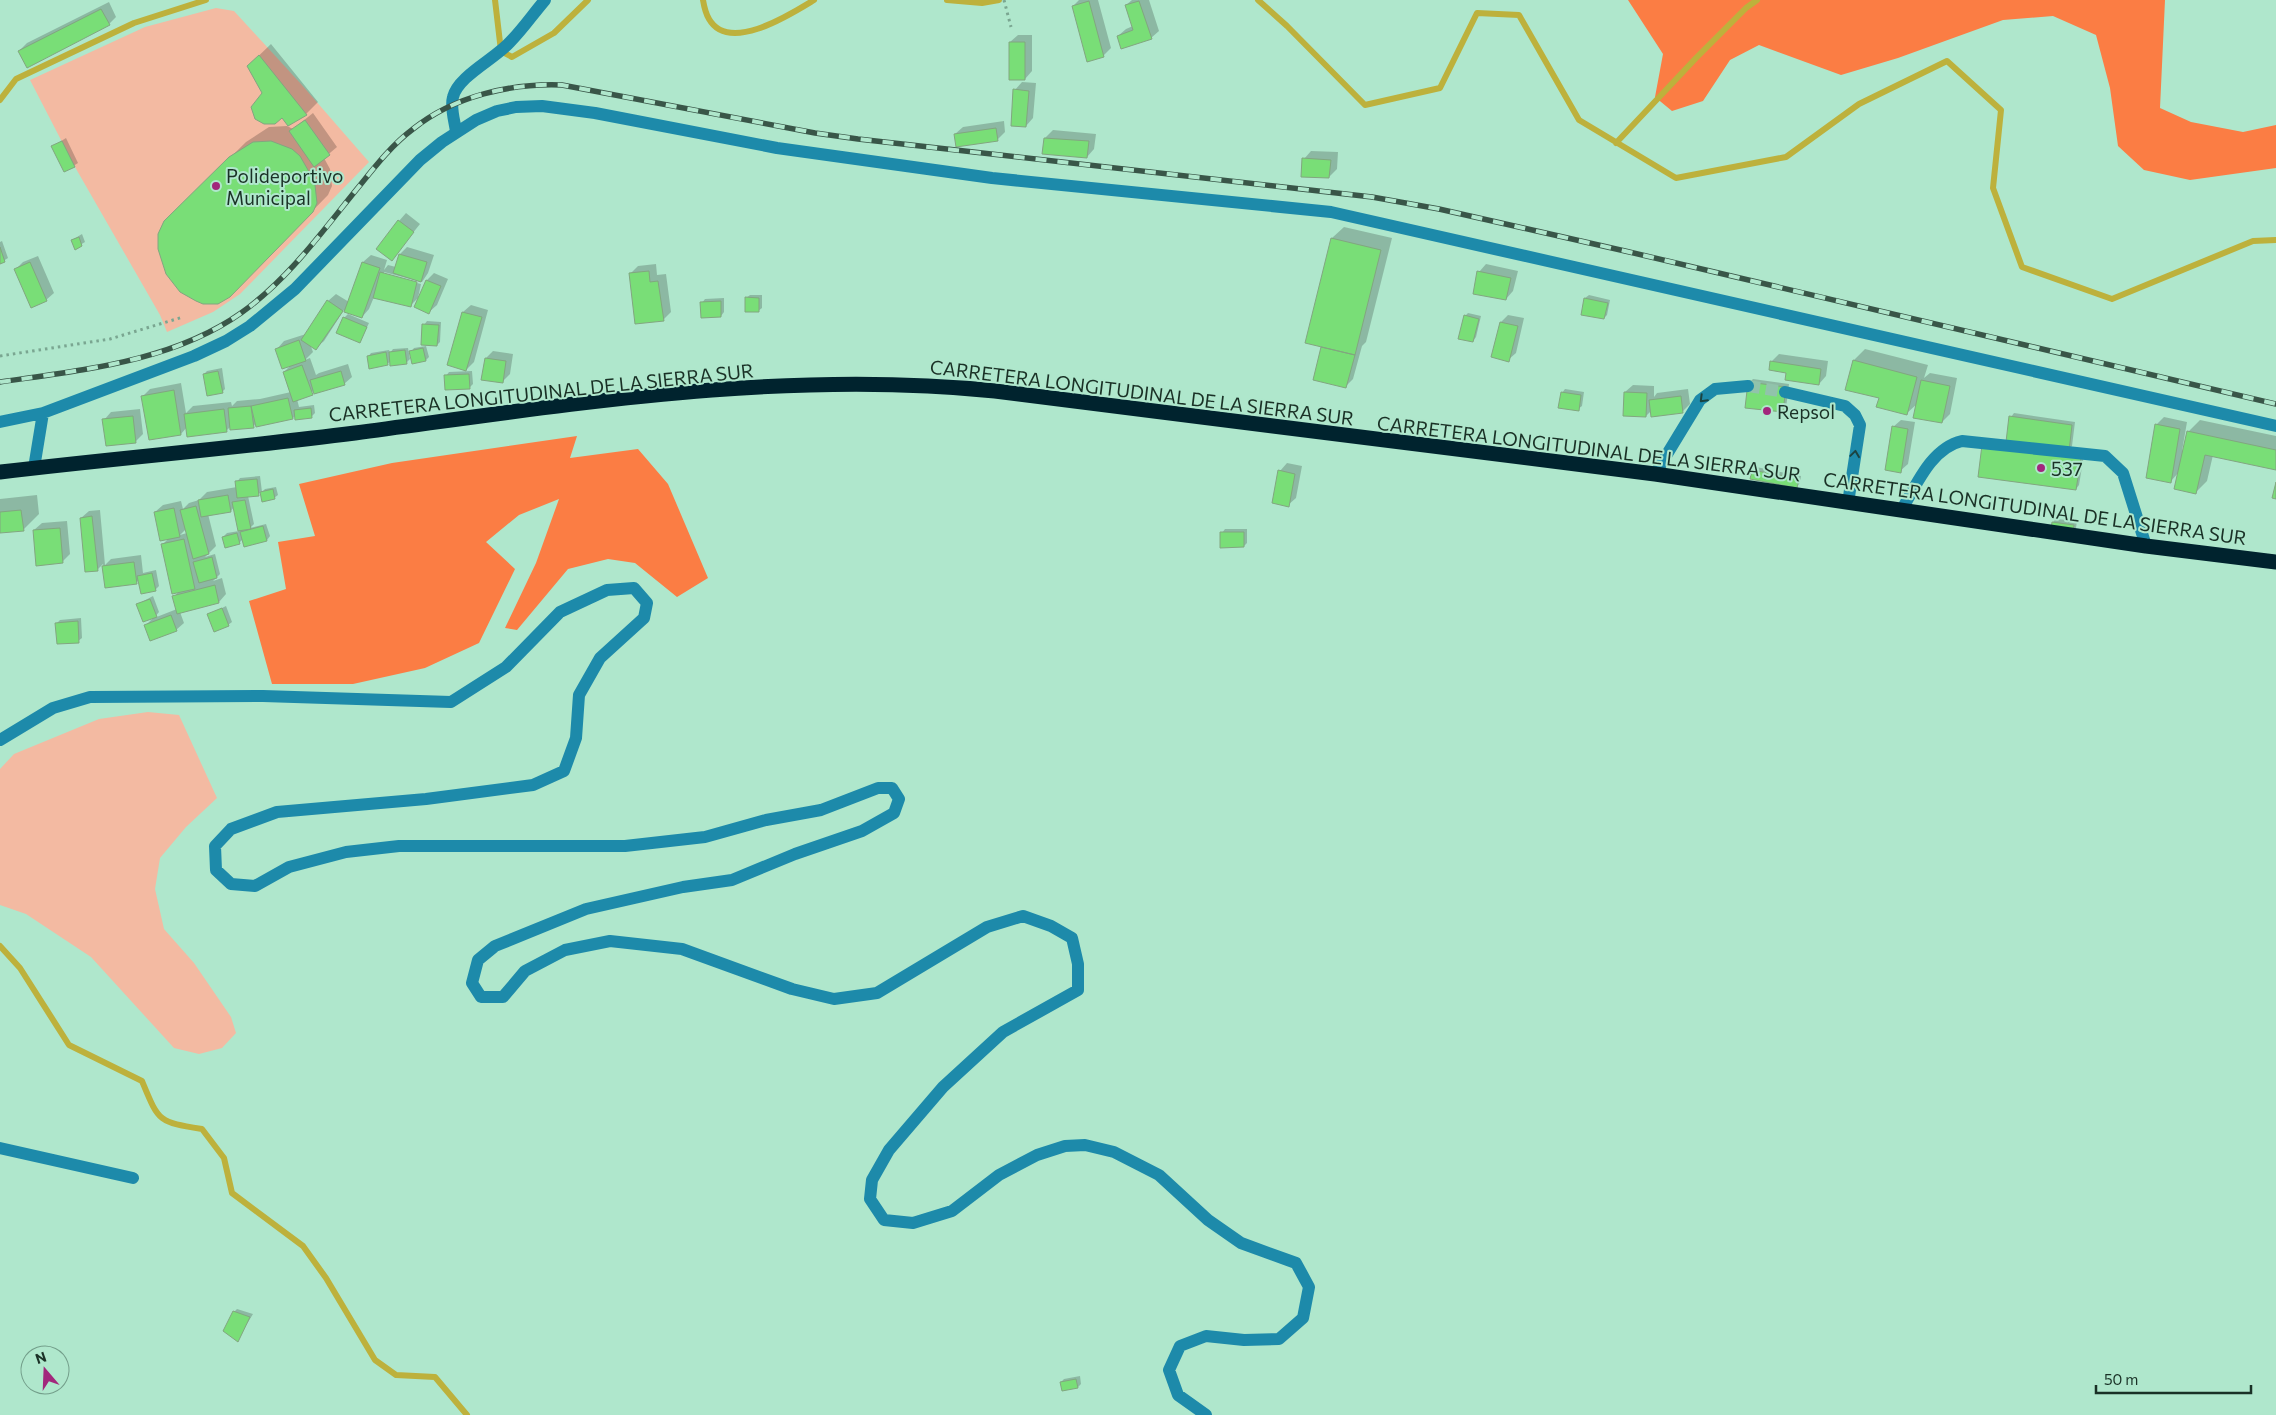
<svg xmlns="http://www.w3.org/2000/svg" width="2276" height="1415" viewBox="0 0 2276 1415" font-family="Commissioner,sans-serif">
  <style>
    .green { fill: #f3baa2 }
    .forest { fill: #fb7d44 }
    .shadow { fill: #0003; fill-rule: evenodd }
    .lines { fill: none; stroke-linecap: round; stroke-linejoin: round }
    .stream { stroke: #bdb13c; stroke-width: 6 }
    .building { fill: #79de77; stroke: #82a680 }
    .minor-tunnel { stroke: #91c3ab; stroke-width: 12; stroke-dasharray: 12 6; stroke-linecap: butt }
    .path { stroke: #7aa691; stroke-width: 3; stroke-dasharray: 2.5 4; stroke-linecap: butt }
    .minor { stroke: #1d8aaa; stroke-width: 12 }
    .highway { stroke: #00232e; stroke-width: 15 }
    .rail-casing { stroke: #395648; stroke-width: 5.5 }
    .rail { stroke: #afe7cc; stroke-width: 4; stroke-dasharray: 11; stroke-linecap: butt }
    .oneway { stroke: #1b4340 }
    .poi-dot { fill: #a2277c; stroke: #afe7cc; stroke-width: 2 }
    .labels { text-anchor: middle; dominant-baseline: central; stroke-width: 4; stroke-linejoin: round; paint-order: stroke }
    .poi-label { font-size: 19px; fill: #1a3126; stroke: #afe7cc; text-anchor: start }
    .street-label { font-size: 19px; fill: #1a3126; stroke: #afe7cc }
  </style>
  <rect width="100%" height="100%" fill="#afe7cc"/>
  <path class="green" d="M 216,8 L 234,11 L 301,84 L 369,162 L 240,294 L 213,312 L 167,332 L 160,315 L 75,167 L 30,80 L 145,27 Z
    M 148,712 L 179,715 L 217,798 L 186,827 L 160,858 L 155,889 L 164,929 L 194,963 L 231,1017 L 236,1033 L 222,1048 L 199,1054 L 174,1048 L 91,957 L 26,914 L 0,905 L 0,769 L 14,754 L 99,719 Z"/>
  <path class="forest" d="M 1628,0 L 2165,0 L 2160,108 L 2191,122 L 2243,132 L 2276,125 L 2276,168 L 2190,180 L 2144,170 L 2118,146 L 2110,88 L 2096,35 L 2053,16 L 2003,20 L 1898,58 L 1841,75 L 1759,45 L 1730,60 L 1703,101 L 1672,111 L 1655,97 L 1663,54 Z
    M 577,436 L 570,458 L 638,449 L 668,484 L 708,578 L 677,597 L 635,563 L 608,559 L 568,569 L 517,630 L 505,628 L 536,563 L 559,499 L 519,515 L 486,542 L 515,569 L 479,643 L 425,668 L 353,684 L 272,684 L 249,601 L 286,589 L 278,542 L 315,536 L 299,484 L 392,463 Z"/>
  <path class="shadow" d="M 1079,0 L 1098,0 L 1111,48 L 1103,56 L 1073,6 Z
    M 1132,0 L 1149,0 L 1159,31 L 1151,38 L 1118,36 L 1126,29 L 1133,26 L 1126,5 Z
    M 109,2 L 116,17 L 109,24 L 19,51 L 27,43 Z
    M 1018,35 L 1032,35 L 1032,71 L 1025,79 L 1010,42 Z
    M 271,44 L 318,102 L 306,114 L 289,125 L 264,93 L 248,66 Z
    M 1022,82 L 1036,83 L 1033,118 L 1026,126 L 1015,90 Z
    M 313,113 L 337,147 L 324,158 L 330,169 L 332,186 L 328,195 L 229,296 L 165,222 L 246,142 L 269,127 L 287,126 L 293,129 Z
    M 1004,121 L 1005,132 L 997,140 L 955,134 L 963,127 Z
    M 1053,130 L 1096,134 L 1094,149 L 1087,157 L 1044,153 L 1045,138 Z
    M 66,138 L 78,163 L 65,171 L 53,146 Z
    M 1311,151 L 1338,152 L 1337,169 L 1329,177 L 1304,159 Z
    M 406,213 L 420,224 L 392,259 L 399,221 Z
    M 1344,227 L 1392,238 L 1366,342 L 1362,346 L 1353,379 L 1346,386 L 1314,379 L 1323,346 L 1332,238 Z
    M 82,234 L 85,242 L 75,248 L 72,240 Z
    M 2,241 L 8,258 L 0,263 L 0,242 Z
    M 407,247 L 434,255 L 428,273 L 422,282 L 384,272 L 384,275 L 421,284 L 418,298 L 410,306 L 374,297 L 369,309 L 362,317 L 344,310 L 324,341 L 316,348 L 310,344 L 313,352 L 305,360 L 310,358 L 316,375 L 319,373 L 348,364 L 352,377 L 344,384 L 314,391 L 297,399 L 299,407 L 314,405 L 315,413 L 311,417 L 296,415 L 293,418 L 256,423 L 253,427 L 231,426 L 226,431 L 187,427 L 181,434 L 143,396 L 150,389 L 181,383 L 186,413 L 193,406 L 231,402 L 232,406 L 237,401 L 260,399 L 291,392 L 284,372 L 292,364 L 277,349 L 284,341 L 306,334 L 328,301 L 336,294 L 349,302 L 363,262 L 371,255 L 387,260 L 384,270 L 388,265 L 396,267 L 400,254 Z
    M 38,256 L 54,293 L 46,300 L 15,270 L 23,262 Z
    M 656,264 L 657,275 L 666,274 L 671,312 L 663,320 L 630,274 L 638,266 Z
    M 1486,264 L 1518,271 L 1513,291 L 1506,299 L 1479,272 Z
    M 434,273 L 448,279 L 437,305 L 429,312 L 427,280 Z
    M 750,295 L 762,295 L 762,308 L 758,311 L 746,298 Z
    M 1589,295 L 1610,300 L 1607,315 L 1604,318 L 1585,298 Z
    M 724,298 L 724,312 L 721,316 L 702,303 L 705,299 Z
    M 471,305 L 488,310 L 474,362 L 466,370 L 463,312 Z
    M 1468,313 L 1481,316 L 1476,337 L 1473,341 L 1465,316 Z
    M 348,314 L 369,323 L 360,342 L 344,318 Z
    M 1508,315 L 1524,318 L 1516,353 L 1508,360 L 1501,322 Z
    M 427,321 L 441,322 L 440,342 L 437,345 L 424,325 Z
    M 426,346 L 429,357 L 426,360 L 411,352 L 414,348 Z
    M 408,348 L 410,359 L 406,363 L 391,361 L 387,364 L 368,357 L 371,353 L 389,350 L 390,353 L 393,349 Z
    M 1865,349 L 1928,365 L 1924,378 L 1930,373 L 1957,378 L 1950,414 L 1942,422 L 1918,403 L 1906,414 L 1880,398 L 1854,360 Z
    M 493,351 L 513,354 L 510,374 L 502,382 L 486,358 Z
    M 1779,354 L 1828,361 L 1826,376 L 1819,384 L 1787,372 L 1771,362 Z
    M 222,368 L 225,389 L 222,392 L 204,374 L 207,371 Z
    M 472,371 L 473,384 L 470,387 L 446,376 L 449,372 Z
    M 1753,379 L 1789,384 L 1786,408 L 1782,411 L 1749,383 Z
    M 1633,385 L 1654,386 L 1654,397 L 1657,393 L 1688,389 L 1690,404 L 1683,411 L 1651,411 L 1646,416 L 1625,392 Z
    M 1565,389 L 1584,392 L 1582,406 L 1578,409 L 1562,393 Z
    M 140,409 L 143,434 L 135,442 L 104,420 L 111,412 Z
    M 2014,413 L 2075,422 L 2072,446 L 2068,450 L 2011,417 Z
    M 2164,417 L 2187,422 L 2182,451 L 2184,451 L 2189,431 L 2200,420 L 2276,436 L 2276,469 L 2213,455 L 2207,481 L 2196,492 L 2179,472 L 2171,481 L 2156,425 Z
    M 1901,420 L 1915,422 L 1908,464 L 1900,471 L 1893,427 Z
    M 1986,442 L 2084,455 L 2079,485 L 2076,489 Z
    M 1287,463 L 1302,466 L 1296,498 L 1288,505 L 1280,471 Z
    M 1756,467 L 1801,476 L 1800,483 L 1796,487 L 1753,470 Z
    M 260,476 L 262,492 L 265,489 L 276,487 L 278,495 L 274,498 L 263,500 L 261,491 L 258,495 L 248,496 L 254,524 L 250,528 L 266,524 L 270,536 L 267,540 L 245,545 L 243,539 L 239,543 L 223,537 L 227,533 L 239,531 L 234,507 L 231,511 L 208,514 L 216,546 L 205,557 L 215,554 L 220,574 L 213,581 L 222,578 L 226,594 L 219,602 L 180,612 L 184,623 L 176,630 L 145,626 L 155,616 L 138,604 L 153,596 L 159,612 L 154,618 L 177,609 L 174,597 L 179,591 L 162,545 L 169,538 L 155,512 L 163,505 L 181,501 L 183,509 L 189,503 L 199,500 L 207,492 L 237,487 L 237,482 L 240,478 ZM 186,529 L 187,533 L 180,535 Z
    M 37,495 L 39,514 L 23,530 L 0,532 L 0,499 Z
    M 100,510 L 105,565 L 111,559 L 141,555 L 143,573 L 156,570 L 159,586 L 156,589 L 142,593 L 139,580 L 136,583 L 106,587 L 103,564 L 97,570 L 81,518 L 89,511 Z
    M 2056,519 L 2077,521 L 2076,528 L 2073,531 L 2052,528 L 2053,522 Z
    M 67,521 L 70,554 L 62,562 L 34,530 L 42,523 Z
    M 1225,529 L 1247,529 L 1247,543 L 1244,546 L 1222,533 Z
    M 226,606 L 232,622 L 228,625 L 208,615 Z
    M 81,618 L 82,638 L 78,641 L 57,623 L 60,620 Z
    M 237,1309 L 253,1314 L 237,1340 L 234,1312 Z
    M 1080,1376 L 1081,1384 L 1078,1387 L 1061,1382 L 1064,1379 Z"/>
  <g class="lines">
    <path class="stream" d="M 495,0 L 501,51 L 512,57 L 554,33 L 588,0
      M 703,0 C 704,6 706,14 709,19 C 729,54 791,14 814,0
      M 947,0 L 982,3 L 999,0
      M 1258,0 L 1287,26 L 1365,105 L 1440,88 L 1477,13 L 1519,15 L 1579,120 L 1676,178 L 1786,157 L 1859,104 L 1947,61 L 2001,110 L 1993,188 L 2022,267 L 2112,299 L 2253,241 L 2276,240
      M 0,100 L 16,79 L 134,23 L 206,0
      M 1616,143 L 1696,58 L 1746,8 L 1757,0
      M 0,946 L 20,968 L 69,1045 L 142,1081 C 159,1122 158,1122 202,1129 L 224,1158 L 232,1193 L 303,1246 L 326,1278 L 375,1360 L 396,1375 L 435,1377 L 467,1415"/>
  </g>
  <path class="building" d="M 1089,1 L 1104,57 L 1087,62 L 1072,6 Z
    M 1139,1 L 1152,39 L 1121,49 L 1117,36 L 1133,30 L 1125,5 Z
    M 101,9 L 110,25 L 27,68 L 18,51 Z
    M 1009,42 L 1025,42 L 1025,80 L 1009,80 Z
    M 259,55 L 307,115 L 288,126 L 282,118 L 275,124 L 264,124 L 255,119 L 251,107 L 262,93 L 247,66 Z
    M 1013,89 L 1029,91 L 1026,127 L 1011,126 Z
    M 305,120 L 330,155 L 314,167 L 289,131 Z
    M 996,128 L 998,141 L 956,147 L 954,134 Z
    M 1044,138 L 1089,141 L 1087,158 L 1042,154 Z
    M 62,141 L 75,167 L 64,172 L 51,146 Z
    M 271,141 L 292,149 L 300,156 L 308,170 L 315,185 L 317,203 L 313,212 L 230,297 L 218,304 L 203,304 L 196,301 L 180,292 L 166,274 L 158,249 L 158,234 L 164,221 L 229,157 L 253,142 Z
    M 1302,158 L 1331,160 L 1329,178 L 1301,177 Z
    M 398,220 L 414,232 L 392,261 L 376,249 Z
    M 79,237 L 82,246 L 75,250 L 71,240 Z
    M 1331,238 L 1381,250 L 1355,355 L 1305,343 Z
    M 0,247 L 5,262 L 0,264 Z
    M 399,254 L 427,262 L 421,282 L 393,273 Z
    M 30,262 L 47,301 L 31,308 L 14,269 Z
    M 362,262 L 380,268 L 362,318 L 344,312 Z
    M 649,271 L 650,282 L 658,281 L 664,321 L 635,324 L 629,273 Z
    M 1477,271 L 1511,278 L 1506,300 L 1473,294 Z
    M 380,272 L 417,282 L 411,307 L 373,298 Z
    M 426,280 L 441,286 L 429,314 L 414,307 Z
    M 745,297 L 759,298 L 759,312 L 745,312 Z
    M 1584,298 L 1608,303 L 1604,319 L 1581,315 Z
    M 327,300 L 343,311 L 316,350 L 301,340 Z
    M 721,301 L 721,317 L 701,318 L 700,302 Z
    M 462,312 L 482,317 L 466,371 L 447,365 Z
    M 1464,315 L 1479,319 L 1473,342 L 1458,339 Z
    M 343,317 L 367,327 L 360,343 L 336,333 Z
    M 1500,322 L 1518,326 L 1509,362 L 1491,357 Z
    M 422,324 L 439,325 L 437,346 L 421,345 Z
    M 299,340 L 306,361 L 282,369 L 275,349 Z
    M 1321,347 L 1355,355 L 1346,388 L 1313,380 Z
    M 423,348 L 426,361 L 412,364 L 409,351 Z
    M 405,350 L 407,364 L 390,366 L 389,352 Z
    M 386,352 L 388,365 L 369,369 L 367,356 Z
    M 485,358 L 506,361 L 503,383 L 481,380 Z
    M 1853,360 L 1917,377 L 1907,415 L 1876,407 L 1879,398 L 1845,390 Z
    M 1770,361 L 1821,369 L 1819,385 L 1785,380 L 1786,373 L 1769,370 Z
    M 302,365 L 313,395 L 293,402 L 283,372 Z
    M 218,371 L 223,393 L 207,396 L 203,374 Z
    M 341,371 L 345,385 L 314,394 L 310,380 Z
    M 469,374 L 470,389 L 445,390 L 444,375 Z
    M 1921,380 L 1950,386 L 1942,423 L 1913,418 Z
    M 1748,382 L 1786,387 L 1783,412 L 1745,408 Z
    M 174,390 L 181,435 L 149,440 L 141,396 Z
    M 1561,392 L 1581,395 L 1579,411 L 1558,408 Z
    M 1624,392 L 1647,393 L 1646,417 L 1623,416 Z
    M 1681,396 L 1683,413 L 1651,417 L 1649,400 Z
    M 288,398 L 293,419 L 256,427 L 251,406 Z
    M 251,406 L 254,428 L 230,430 L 228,408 Z
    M 311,408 L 312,418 L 295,420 L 294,410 Z
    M 224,409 L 227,432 L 187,437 L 184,414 Z
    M 133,416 L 136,443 L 106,446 L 102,419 Z
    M 2009,416 L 2072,425 L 2069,451 L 2006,442 Z
    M 2155,424 L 2180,429 L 2171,483 L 2146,478 Z
    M 1892,426 L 1908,429 L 1901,473 L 1885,470 Z
    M 2187,431 L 2276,450 L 2276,470 L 2205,455 L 2196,494 L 2174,489 Z
    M 1982,445 L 2081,458 L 2076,490 L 1978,477 Z
    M 1278,470 L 1295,474 L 1289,507 L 1272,503 Z
    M 1752,470 L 1799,479 L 1797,488 L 1750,479 Z
    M 257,479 L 259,496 L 237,498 L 235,481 Z
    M 2276,482 L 2276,499 L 2272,498 Z
    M 273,489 L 275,499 L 262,502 L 260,492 Z
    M 228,495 L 231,512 L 201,517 L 198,500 Z
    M 245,500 L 251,529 L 238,531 L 232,502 Z
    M 196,506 L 209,554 L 193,559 L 180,510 Z
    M 174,508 L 180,537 L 160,541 L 154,512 Z
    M 21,510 L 24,531 L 0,533 L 0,512 Z
    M 92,516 L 98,571 L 85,572 L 80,518 Z
    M 2052,522 L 2074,525 L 2073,533 L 2051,529 Z
    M 263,526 L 267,541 L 244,547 L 240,532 Z
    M 60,528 L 63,563 L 36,566 L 33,530 Z
    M 1220,532 L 1244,532 L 1244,547 L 1220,548 Z
    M 237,533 L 240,544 L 225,548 L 222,537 Z
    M 184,539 L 195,589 L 172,594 L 161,544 Z
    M 212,557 L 217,578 L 199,583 L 193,562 Z
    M 134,562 L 137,584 L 105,588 L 102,566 Z
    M 152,573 L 156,591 L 141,594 L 137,576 Z
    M 215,585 L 219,603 L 177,614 L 172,596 Z
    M 150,599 L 157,617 L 143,622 L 136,604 Z
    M 222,608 L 229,626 L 214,632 L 207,614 Z
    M 171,615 L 177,631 L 150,641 L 144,625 Z
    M 78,621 L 79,643 L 57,644 L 55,623 Z
    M 233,1311 L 250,1317 L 238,1342 L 223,1331 Z
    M 1076,1379 L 1078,1388 L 1062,1391 L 1060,1382 Z"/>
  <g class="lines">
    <path class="minor-tunnel" d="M 1748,386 L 1785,392"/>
    <path class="path" d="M 1004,0 L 1011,27
      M 0,356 L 110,339 L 183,317"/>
    <path class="minor" d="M 456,132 C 455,122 450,108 453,97 C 458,76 495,59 510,42 C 523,29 533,14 545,0
      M 1785,392 L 1845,406 L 1855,415 L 1860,425 L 1848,503
      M 0,422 L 43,413
      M 34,468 L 43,413 L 194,356 L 226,341 L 250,326 L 295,289 L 420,160 L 442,142 L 476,120 L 497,111 L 516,107 L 542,106 L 595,113 L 777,148 L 992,178 L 1331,212 L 2276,426
      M 1655,474 L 1700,400 L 1715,389 L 1748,386
      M 1901,511 C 1916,486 1931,448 1962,441 L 2105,456 L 2123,473 L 2146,546
      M 0,740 L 53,708 L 90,697 L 263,696 L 451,702 L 506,667 L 560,612 L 607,590 L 634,588 L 647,603 L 644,618 L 600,658 L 579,695 L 576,738 L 564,771 L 533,785 L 426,799 L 277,812 L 231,829 L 215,846 L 216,870 L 231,884 L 255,886 L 289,867 L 346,852 L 399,846 L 625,846 L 705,837 L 766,820 L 821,810 L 878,788 L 892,788 L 899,799 L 894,813 L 862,831 L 795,854 L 732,880 L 683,887 L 586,909 L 495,946 L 478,960 L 472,983 L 481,997 L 503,997 L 525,971 L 565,950 L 610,941 L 682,949 L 792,989 L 834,999 L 877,993 L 987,927 L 1023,916 L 1051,926 L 1072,938 L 1078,964 L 1078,990 L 1003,1032 L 943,1087 L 889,1150 L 872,1180 L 870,1199 L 884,1220 L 913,1223 L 952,1211 L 999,1175 L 1037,1155 L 1065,1146 L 1085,1145 L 1114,1152 L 1159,1175 L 1208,1220 L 1241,1243 L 1296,1263 L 1309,1287 L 1303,1318 L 1279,1339 L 1244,1340 L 1206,1336 L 1180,1346 L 1169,1370 L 1178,1395 L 1206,1415
      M 0,1148 L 133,1178"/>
    <path class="highway" d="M 0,472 C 118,458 237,448 355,433 C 567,405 781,369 995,391 L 1655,474 L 2146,546 L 2276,562"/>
    <g class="rail-casing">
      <path id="rail" d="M 0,382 C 81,370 172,362 241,313 C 289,279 324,229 361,184 C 377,164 393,144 413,129 C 454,96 511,83 562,85 L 815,133 L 858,139 L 1372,197 L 1439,209 L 1625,251 L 2276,404"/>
    </g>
    <use href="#rail" class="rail"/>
  </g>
  <defs><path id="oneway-chevron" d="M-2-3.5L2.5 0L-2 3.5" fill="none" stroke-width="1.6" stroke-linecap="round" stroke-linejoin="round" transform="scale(1.25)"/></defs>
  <g class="oneway">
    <use href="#oneway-chevron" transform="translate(1703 399) rotate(135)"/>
    <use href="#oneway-chevron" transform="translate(1855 454) rotate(-82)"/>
  </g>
  <g class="poi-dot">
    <circle cx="216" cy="186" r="5"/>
    <circle cx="1767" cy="411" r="5"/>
    <circle cx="2041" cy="468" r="5"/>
  </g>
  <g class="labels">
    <g class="poi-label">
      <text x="226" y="175">Polideportivo<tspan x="226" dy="22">Municipal</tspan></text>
      <text x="1777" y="411">Repsol</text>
      <text x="2051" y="468">537</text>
    </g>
    <g class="street-label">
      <text transform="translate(541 392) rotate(-6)">CARRETERA LONGITUDINAL DE LA SIERRA SUR</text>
      <text transform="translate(1142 392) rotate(7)">CARRETERA LONGITUDINAL DE LA SIERRA SUR</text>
      <text transform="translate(1589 448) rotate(7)">CARRETERA LONGITUDINAL DE LA SIERRA SUR</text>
      <text transform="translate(2035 508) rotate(8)">CARRETERA LONGITUDINAL DE LA SIERRA SUR</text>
    </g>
  </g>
  <g transform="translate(45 1370) rotate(341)"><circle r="24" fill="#afe7cc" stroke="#739e8a"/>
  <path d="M0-4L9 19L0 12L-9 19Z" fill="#a2277c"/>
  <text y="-8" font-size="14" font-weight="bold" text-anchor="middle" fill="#1a3126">N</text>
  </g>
  <path d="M2096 1385v8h155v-8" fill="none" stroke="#1a3126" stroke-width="2.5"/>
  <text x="2104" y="1385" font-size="15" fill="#1a3126" stroke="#afe7cc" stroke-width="4" paint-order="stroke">50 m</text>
</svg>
